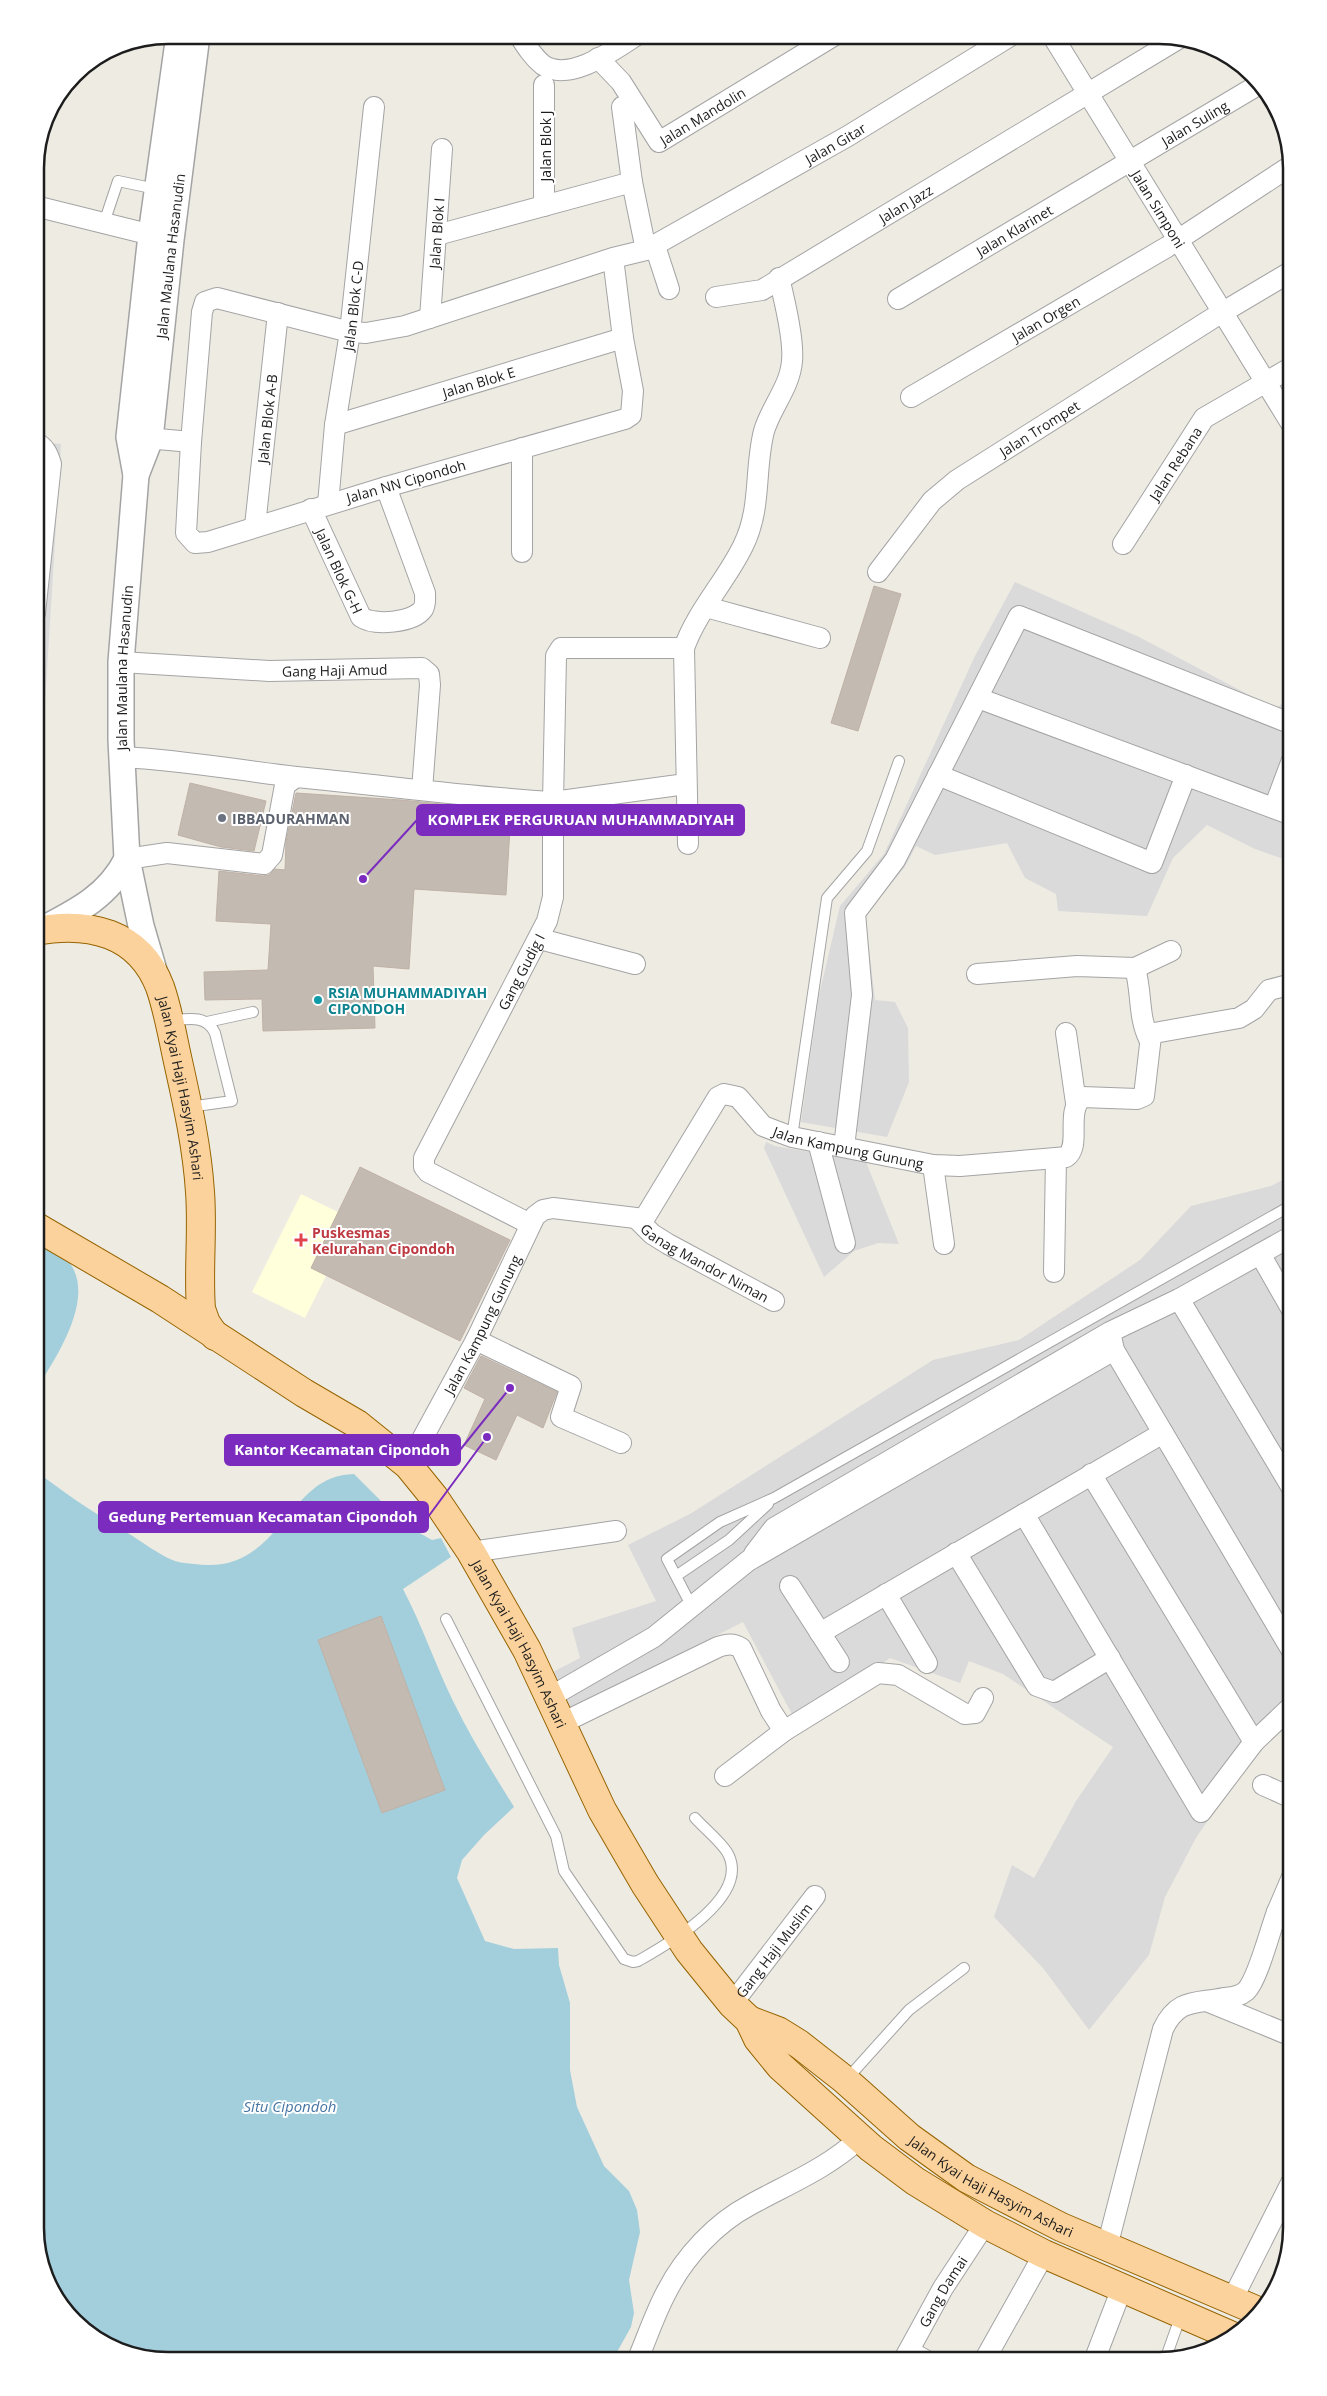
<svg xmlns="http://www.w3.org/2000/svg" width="1327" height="2396" viewBox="0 0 1327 2396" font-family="'Open Sans',sans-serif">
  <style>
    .residential { fill: #dbdada }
    .education { fill: #ffffdc }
    .water { fill: #a3cfdc }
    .building { fill: #c3bab2; stroke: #c0b1a5 }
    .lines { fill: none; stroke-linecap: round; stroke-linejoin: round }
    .service-casing { stroke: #a4a4a4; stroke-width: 12 }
    .minor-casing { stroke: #a4a4a4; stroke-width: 22 }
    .tertiary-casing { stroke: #a4a4a4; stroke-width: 28 }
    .primary-casing { stroke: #966400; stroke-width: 30 }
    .service { stroke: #fff; stroke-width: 10 }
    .minor { stroke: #fff; stroke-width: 20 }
    .tertiary { stroke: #fff; stroke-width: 25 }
    .primary { stroke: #fbd29b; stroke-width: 28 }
    .worship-dot { fill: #6b7280; stroke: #fff; stroke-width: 2 }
    .culture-dot { fill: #0f9aa8; stroke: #fff; stroke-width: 2 }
    .health-dot { fill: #e0444e; stroke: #fff; stroke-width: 2 }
    .labels { text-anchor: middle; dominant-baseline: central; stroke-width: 4; stroke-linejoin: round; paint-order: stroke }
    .street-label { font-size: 14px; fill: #1d1d1d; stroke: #fff }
    .worship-label { font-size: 14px; font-weight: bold; fill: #5b616d; stroke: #fff; text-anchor: start }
    .culture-label { font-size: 14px; font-weight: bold; fill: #0d838f; stroke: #fff; text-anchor: start }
    .health-label { font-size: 14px; font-weight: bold; fill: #be3a42; stroke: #fff; text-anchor: start }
    .water-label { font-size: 15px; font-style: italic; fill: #4776a4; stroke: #fff }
    .rim { fill: none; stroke: #1d1d1d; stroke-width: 2.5 }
    .leader { fill: none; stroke: #7b2cbf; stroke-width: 2 }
    .callout-dot { fill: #7b2cbf; stroke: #fff; stroke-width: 2 }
    .callout { fill: #7b2cbf; stroke: #7b2cbf; stroke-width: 2 }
    .callout-label { font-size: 15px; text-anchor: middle; font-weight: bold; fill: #fff }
  </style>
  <rect width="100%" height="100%" fill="#eeebe3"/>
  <path class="residential" d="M 35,442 L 61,444 L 35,865 Z
    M 1015,582 L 1139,637 L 1276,709 L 1292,694 L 1292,862 L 1255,849 L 1207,825 L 1173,858 L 1147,916 L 1058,911 L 1056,894 L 1025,878 L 1007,843 L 935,855 L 916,846 L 905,867 L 865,915 L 875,1000 L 895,1002 L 908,1028 L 909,1082 L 887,1137 L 801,1122 L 819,995 L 840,906 L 884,854 L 975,656 Z
    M 766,1142 L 775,1146 L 866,1162 L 899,1244 L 878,1243 L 854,1251 L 824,1277 L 764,1148 Z
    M 1292,1175 L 1292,1718 L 1263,1745 L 1197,1836 L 1165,1897 L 1149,1955 L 1089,2030 L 1043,1968 L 994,1917 L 1012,1865 L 1034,1878 L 1076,1801 L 1113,1747 L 1003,1674 L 969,1661 L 960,1683 L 890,1658 L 795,1720 L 743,1622 L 570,1710 L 549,1674 L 580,1658 L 572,1628 L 656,1601 L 628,1545 L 690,1514 L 933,1360 L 1019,1340 L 1140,1260 L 1191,1206 L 1271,1186 Z"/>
  <path class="education" d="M 301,1194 L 338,1212 L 311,1268 L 326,1276 L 305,1318 L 252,1292 Z"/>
  <path class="water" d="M 35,1241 C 45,1247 61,1252 68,1261 C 98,1296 55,1360 35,1391 Z
    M 35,1470 C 65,1494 93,1512 126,1532 C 141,1541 159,1555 175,1561 C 181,1563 188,1563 194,1564 C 237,1570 259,1551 284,1520 C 305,1496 320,1475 354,1474 L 405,1525 L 432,1540 L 441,1538 L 451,1557 L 403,1589 C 422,1625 435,1664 453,1701 C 471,1738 493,1773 514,1807 L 484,1835 L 462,1860 L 457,1878 L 485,1941 L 514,1949 L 558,1948 L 559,1965 L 570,2003 L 570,2070 L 577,2107 L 604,2166 L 629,2191 L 637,2210 L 640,2232 L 629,2280 L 634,2313 L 631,2327 L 612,2361 L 159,2361 L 94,2338 L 45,2279 L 35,2228 Z"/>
  <path class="building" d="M 874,586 L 901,594 L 858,731 L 831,723 Z
    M 190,783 L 266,801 L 254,851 L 221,847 L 178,835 Z
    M 296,793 L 401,800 L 511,811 L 506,895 L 414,889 L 409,969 L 373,966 L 375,1028 L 263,1031 L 262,999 L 205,1000 L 204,972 L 268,970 L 271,924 L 216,921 L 219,871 L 263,876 L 269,875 L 275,869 L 285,870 L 286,842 Z
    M 360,1167 L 510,1240 L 460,1341 L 311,1268 Z
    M 481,1356 L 557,1392 L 543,1428 L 517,1415 L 496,1460 L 464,1445 L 485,1399 L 464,1388 Z
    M 381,1616 L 445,1790 L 382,1813 L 318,1640 Z"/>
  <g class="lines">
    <g class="service-casing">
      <path id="service" d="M 104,223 L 118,181 L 156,189
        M 170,1021 C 187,1019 206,1014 215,1033 L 232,1101 L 189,1107
        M 207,1022 L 253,1012
        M 792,1137 L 827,898 L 867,851 L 899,761
        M 676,1576 L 729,1540 L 768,1504
        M 691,1605 L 667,1559 L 720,1522 L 774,1498 L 1292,1205
        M 446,1619 L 556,1836 L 564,1871 L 624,1959 L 633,1962 L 638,1961 C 668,1944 753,1896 727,1852 C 719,1840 705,1829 695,1818
        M 846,2080 L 909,2010 L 964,1968
        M 1165,2360 L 1181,2315"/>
    </g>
    <g class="minor-casing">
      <g id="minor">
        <path d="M 519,35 C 526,46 533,57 543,65 C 570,83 615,49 637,35"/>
        <path id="s1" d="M 1052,35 L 1292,425"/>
        <path id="s2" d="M 598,58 L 621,82 L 659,142 L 835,35"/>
        <path d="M 544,85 L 544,206"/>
        <path d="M 622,107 L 632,182 L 646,250"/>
        <path d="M 35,206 L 164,238"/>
        <path d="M 437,235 L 632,182"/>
        <path d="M 655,246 L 669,289"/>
        <path id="s3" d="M 613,258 L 623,338 L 633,391 L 631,415 L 625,419 L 386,487 L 208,542 L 195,543 L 186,533 L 191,442 L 202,312 L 205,302 L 217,298 L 350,332 L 366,333 L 405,326 L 613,258 L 646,250 L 848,136 L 1012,35"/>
        <path id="s4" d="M 716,297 L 762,290 L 1178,39"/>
        <path id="s5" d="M 898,299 L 1258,85"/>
        <path id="s6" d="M 430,318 L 442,149"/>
        <path id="s7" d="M 911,397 L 1167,247 L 1292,165"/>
        <path id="s8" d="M 335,425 L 623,338"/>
        <path d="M 136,437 L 191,442"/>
        <path id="s9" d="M 328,504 L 335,425 L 350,332 L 374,107"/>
        <path id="s10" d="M 311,509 L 361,617 C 374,626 413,623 423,609 C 426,604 425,599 425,593 L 386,487"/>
        <path id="s11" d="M 255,526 L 278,313"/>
        <path id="s12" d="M 1123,544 L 1204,418 L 1292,367"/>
        <path d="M 522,552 L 522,448"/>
        <path id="s13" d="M 878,572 L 932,501 L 957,480 L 1213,318 L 1292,271"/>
        <path d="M 706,607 L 820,638"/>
        <path d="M 35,613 L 51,464 C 48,454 45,447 35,442"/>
        <path id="s14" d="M 121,662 L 269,671 L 422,668 L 429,674 L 430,685 L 422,790"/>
        <path d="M 978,698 L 1292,815"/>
        <path d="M 122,757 C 180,760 238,770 296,777"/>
        <path d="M 938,775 L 1152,863 L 1186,775"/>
        <path d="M 1274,808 L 1292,760"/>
        <path d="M 688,844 L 684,648 C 697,611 726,581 743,546 C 762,508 754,470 764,431 C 771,407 790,387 792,361 C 794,342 784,298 779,278"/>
        <path d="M 127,859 L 167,853 L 264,864 L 272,855 L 285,785 L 296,777 C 382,785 467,797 553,802 L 556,656 L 561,648 L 684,648"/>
        <path d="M 540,939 L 635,964"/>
        <path d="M 1135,968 L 1171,951"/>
        <path d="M 977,974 L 1077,966 L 1135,968 C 1142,992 1138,1017 1149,1039"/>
        <path d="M 1066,1033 L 1076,1103"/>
        <path d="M 818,1142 L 845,1243"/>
        <path d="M 844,1147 L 862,995 L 855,913 L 895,860 L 1019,616 L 1292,724"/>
        <path d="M 933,1165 L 944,1244"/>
        <path id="s15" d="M 638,1220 L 652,1234 L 668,1244 L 774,1301"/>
        <path id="s16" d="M 530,1224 L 428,1172 L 424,1167 L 424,1158 L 547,921 L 553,897 L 553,802 L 686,784"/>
        <path d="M 1260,1254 L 1292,1310"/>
        <path d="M 1054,1272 L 1056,1158"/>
        <path d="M 1179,1299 L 1292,1488"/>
        <path d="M 1111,1336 L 1114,1350 L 1292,1651"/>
        <path d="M 476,1340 L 571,1386 L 561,1417 L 621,1443"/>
        <path id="s17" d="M 408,1465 L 476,1340 L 535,1216 L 543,1210 L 553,1208 L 644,1219 L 718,1097 L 724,1094 L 738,1097 L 763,1126 L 792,1137 L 933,1165 L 960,1166 L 1056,1158 L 1066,1157 C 1082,1146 1065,1113 1082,1097 L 1137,1099 L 1144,1096 L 1151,1036 L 1154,1033 L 1239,1018 L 1254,1009 L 1269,990 L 1292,984"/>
        <path d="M 1091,1474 L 1254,1742"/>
        <path d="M 1024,1514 L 1201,1812 L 1254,1742 L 1292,1706"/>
        <path d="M 471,1552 L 616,1531"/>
        <path d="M 956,1553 L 1037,1686 L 1054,1692 L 1110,1658"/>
        <path d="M 754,1554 L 774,1528 L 1110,1332 L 1179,1299 L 1292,1236"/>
        <path d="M 790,1586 L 839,1662"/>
        <path d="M 886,1594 L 927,1663"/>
        <path d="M 820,1633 L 1163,1433"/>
        <path d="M 550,1697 L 654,1637 L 748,1561 L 1114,1350"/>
        <path d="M 562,1723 L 718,1647 C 727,1644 733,1643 741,1648 L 771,1711 L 784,1731 L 878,1673 L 898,1675 L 965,1714 L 975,1713 L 983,1698"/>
        <path d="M 725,1776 L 784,1731"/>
        <path d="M 1263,1785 L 1292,1798"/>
        <path d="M 1277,1912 L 1292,1877"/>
        <path d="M 1209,2002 L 1292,2036"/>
        <path id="s18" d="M 732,2004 L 815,1896"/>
        <path d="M 1107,2247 L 1163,2029 C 1178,1998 1195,2004 1224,1998 C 1232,1997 1239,1997 1246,1991 C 1258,1979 1270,1930 1277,1912 L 1292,1915"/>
        <path d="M 1232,2300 L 1292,2181"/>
        <path d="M 909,2351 L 927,2361"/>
        <path d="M 637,2361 C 647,2338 655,2313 667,2291 C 685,2256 716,2223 750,2205 C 788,2184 828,2168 860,2138"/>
        <path id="s19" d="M 903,2361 L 943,2288 L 985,2224"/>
        <path d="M 984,2361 L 1044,2254"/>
        <path d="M 1094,2361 L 1122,2288"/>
      </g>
    </g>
    <g class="tertiary-casing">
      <g id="tertiary">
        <path d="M 136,475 L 129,437 L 151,235 L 179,35"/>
        <path d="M 43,929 C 78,911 109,895 127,859"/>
        <path id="s20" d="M 155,974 L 141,926 L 127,859 L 121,740 L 121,662 L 136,475 L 150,439 L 171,240 L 197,35"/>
      </g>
    </g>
    <g class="primary-casing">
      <g id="primary">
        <path id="s21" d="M 35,931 C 88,921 139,932 160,987 C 168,1010 172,1034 177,1057 C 187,1102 197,1146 200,1192 C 203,1231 198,1270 201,1309 L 206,1323 L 215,1336"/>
        <path id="s22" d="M 35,1226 L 160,1299 L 304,1393 L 357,1424 L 408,1465 L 434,1497 L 471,1552 L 527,1650 L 602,1810 L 645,1884 L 689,1951 L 732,2004 L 749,2020 L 758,2039 L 780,2066 L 871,2148 L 915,2181 L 985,2224 L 1044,2254 L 1230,2335"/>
        <path id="s23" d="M 749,2020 L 778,2031 L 799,2044 L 845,2080 L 909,2137 L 966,2178 L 1061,2227 L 1258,2311"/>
      </g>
    </g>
    <use href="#service" class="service"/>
    <use href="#minor" class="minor"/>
    <use href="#tertiary" class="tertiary"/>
    <use href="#primary" class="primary"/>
  </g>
  <circle class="worship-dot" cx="222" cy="818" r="5"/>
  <circle class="culture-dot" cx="318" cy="1000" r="5"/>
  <path class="health-dot" d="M298.5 1232.5h5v5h5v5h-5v5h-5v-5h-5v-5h5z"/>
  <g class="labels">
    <g class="street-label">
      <text stroke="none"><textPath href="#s2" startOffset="155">Jalan Mandolin</textPath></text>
      <text stroke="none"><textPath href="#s5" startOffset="345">Jalan Suling</textPath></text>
      <text stroke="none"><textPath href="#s3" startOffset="1535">Jalan Gitar</textPath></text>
      <text transform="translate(545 146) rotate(-90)">Jalan Blok J</text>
      <text stroke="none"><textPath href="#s4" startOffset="214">Jalan Jazz</textPath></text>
      <text stroke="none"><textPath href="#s1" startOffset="204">Jalan Simponi</textPath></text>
      <text stroke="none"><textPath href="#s5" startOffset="135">Jalan Klarinet</textPath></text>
      <text stroke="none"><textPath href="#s6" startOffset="85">Jalan Blok I</textPath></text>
      <text stroke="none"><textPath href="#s20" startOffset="726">Jalan Maulana Hasanudin</textPath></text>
      <text stroke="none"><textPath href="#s9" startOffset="200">Jalan Blok C-D</textPath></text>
      <text stroke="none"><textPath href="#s7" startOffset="156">Jalan Orgen</textPath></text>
      <text stroke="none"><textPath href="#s8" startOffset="150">Jalan Blok E</textPath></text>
      <text stroke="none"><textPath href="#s11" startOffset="108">Jalan Blok A-B</textPath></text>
      <text stroke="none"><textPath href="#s13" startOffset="219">Jalan Trompet</textPath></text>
      <text stroke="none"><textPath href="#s12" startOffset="96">Jalan Rebana</textPath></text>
      <text transform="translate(406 481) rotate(-16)">Jalan NN Cipondoh</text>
      <text stroke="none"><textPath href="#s10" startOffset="68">Jalan Blok G-H</textPath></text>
      <text stroke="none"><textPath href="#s20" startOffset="310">Jalan Maulana Hasanudin</textPath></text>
      <text stroke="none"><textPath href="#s14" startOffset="214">Gang Haji Amud</textPath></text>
      <text stroke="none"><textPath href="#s16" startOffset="340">Gang Gudig I</textPath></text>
      <text stroke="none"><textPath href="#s21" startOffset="254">Jalan Kyai Haji Hasyim Ashari</textPath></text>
      <text stroke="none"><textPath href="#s17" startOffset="682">Jalan Kampung Gunung</textPath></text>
      <text stroke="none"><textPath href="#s15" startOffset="80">Ganag Mandor Niman</textPath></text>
      <text stroke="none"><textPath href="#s17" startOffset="159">Jalan Kampung Gunung</textPath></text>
      <text stroke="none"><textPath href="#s22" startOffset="655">Jalan Kyai Haji Hasyim Ashari</textPath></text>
      <text stroke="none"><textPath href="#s18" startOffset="68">Gang Haji Muslim</textPath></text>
      <text stroke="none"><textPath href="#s23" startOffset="296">Jalan Kyai Haji Hasyim Ashari</textPath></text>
      <text stroke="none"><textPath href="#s19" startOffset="80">Gang Damai</textPath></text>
    </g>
    <g class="worship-label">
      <text x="232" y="818">IBBADURAHMAN</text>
    </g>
    <g class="culture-label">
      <text x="328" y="992">RSIA MUHAMMADIYAH<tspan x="328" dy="16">CIPONDOH</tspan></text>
    </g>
    <g class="health-label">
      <text x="312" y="1232">Puskesmas<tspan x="312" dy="16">Kelurahan Cipondoh</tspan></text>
    </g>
    <g class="water-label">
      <text x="290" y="2106">Situ Cipondoh</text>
    </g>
  </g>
  <path d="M0 0H1327V2396H0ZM168 44H1159A124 124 0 0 1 1283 168V2228A124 124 0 0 1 1159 2352H168A124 124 0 0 1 44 2228V168A124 124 0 0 1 168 44Z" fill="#fff" fill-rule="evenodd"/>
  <path class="rim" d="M168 44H1159A124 124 0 0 1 1283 168V2228A124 124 0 0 1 1159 2352H168A124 124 0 0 1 44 2228V168A124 124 0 0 1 168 44Z"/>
  <path class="leader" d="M363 879L417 820M510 1388L460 1450M487 1437L428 1517"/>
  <g class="callout-dot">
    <circle cx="363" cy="879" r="5"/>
    <circle cx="510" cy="1388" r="5"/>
    <circle cx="487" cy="1437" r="5"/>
  </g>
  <g class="callout">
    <rect x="417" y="805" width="327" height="30" rx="5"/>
    <rect x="225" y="1435" width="235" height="30" rx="5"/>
    <rect x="99" y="1502" width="329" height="30" rx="5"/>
  </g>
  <g class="callout-label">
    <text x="581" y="825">KOMPLEK PERGURUAN MUHAMMADIYAH</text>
    <text x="342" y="1455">Kantor Kecamatan Cipondoh</text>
    <text x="263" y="1522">Gedung Pertemuan Kecamatan Cipondoh</text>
  </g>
</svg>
